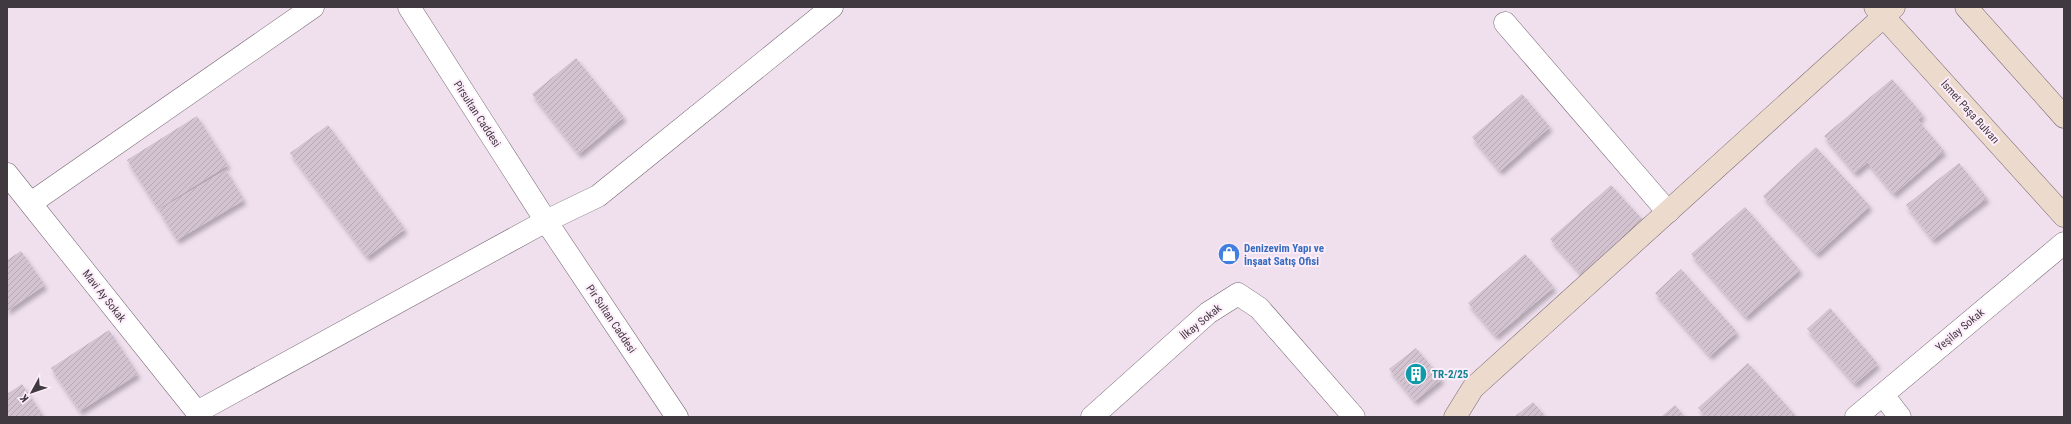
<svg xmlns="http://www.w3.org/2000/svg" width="2071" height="424" viewBox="0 0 2071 424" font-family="'Roboto Condensed',sans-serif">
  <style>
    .building { fill: url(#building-hatch); filter: url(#shadow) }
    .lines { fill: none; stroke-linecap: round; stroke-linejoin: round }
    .street-casing { stroke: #746672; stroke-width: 23 }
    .secondary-casing { stroke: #746672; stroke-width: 23 }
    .street { stroke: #fff; stroke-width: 22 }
    .secondary { stroke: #ecdacd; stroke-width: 22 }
    .labels { text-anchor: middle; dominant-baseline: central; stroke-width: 4; stroke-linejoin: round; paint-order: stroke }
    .street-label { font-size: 11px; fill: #40393f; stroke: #fdedfb }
    .shop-label { font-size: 11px; font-weight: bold; fill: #366cbe; stroke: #fdedfb; text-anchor: start }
    .culture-label { font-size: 11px; font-weight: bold; fill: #0d838f; stroke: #fdedfb; text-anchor: start }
  </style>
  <defs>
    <pattern id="building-hatch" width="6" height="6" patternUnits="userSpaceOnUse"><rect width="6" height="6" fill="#d3c3d1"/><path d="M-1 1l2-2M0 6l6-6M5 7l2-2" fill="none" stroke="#b6a8b4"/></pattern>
    <filter id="shadow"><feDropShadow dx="2.5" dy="4.5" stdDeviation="2" flood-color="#0004"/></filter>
  </defs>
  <rect width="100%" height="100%" fill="#f0e0ee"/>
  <path class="building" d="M 576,58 L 624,117 L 579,154 L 532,94 Z
    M 1892,79 L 1923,115 L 1918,120 L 1944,151 L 1894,194 L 1868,163 L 1911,125 L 1855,173 L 1824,136 Z
    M 1522,94 L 1550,127 L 1500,171 L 1472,137 Z
    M 197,116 L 228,165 L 158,209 L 127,160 Z
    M 328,125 L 405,229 L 367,257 L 290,153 Z
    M 1816,147 L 1870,206 L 1817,254 L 1763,196 Z
    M 1959,163 L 1987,198 L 1933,240 L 1906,205 Z
    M 226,170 L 244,200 L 177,240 L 159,210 Z
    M 1611,185 L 1643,220 L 1582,275 L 1550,239 Z
    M 1745,207 L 1800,270 L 1746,317 L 1691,254 Z
    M 21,251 L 45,285 L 7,311 L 7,260 Z
    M 1525,254 L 1554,287 L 1496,336 L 1468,303 Z
    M 1681,269 L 1737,332 L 1710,356 L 1655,293 Z
    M 1830,308 L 1878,364 L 1855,384 L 1807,329 Z
    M 109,330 L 138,374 L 80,411 L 51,368 Z
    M 1416,348 L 1442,379 L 1415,401 L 1389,369 Z
    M 1748,363 L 1797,417 L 1706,417 L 1698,408 Z
    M 22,384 L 44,417 L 7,417 L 7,394 Z
    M 1533,402 L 1546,417 L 1514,417 Z
    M 1675,405 L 1685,417 L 1661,417 Z"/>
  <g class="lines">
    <g class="street-casing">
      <path id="street" d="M 409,7 L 546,221 L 677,417
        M 1505,23 L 1668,212
        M 7,174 L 201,417
        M 31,203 L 313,7
        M 1883,395 L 1900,417
        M 197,412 L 546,221 L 598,196 L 832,7
        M 1092,417 L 1208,313 L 1238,294 L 1259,308 L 1354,417
        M 1856,417 L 2064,243"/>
    </g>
    <g class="secondary-casing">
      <path id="secondary" d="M 1875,7 L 2064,216
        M 1966,7 L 2064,117
        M 1455,417 L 1473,388 L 1894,7"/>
    </g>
    <use href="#street" class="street"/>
    <use href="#secondary" class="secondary"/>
  </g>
  <defs>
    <g id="shop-disc" transform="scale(1.15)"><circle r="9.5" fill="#3f7fe0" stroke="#fdedfb"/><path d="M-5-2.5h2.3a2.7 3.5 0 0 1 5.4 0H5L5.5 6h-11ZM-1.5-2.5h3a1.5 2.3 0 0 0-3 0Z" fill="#fff"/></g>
    <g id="building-disc" transform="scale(1.15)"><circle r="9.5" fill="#0f9aa8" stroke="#fdedfb"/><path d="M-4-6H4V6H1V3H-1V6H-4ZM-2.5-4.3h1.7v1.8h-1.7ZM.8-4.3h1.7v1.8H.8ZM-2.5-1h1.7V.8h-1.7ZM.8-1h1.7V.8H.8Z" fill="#fff"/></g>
  </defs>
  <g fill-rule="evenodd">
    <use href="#shop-disc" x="1229" y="254"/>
    <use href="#building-disc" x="1416" y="374"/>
  </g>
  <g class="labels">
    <g class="street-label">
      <text transform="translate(1970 112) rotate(48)">İsmet Paşa Bulvarı</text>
      <text transform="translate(477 114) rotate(57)">Pirsultan Caddesi</text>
      <text transform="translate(104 296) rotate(52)">Mavi Ay Sokak</text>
      <text transform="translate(611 319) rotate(56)">Pir Sultan Caddesi</text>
      <text transform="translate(1201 322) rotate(-39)">İlkay Sokak</text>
      <text transform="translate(1960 330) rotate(-40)">Yeşilay Sokak</text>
    </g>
    <g class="shop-label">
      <text x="1244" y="248">Denizevim Yapı ve<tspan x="1244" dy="13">İnşaat Satış Ofisi</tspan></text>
    </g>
    <g class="culture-label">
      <text x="1432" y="374">TR-2/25</text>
    </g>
  </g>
  <rect width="2071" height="424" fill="none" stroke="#40393f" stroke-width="16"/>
  <g transform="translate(32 392) rotate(230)" stroke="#fdedfb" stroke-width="3" paint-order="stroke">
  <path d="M0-3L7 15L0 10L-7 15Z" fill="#40393f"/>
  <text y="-6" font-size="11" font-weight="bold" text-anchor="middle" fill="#40393f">K</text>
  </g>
</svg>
